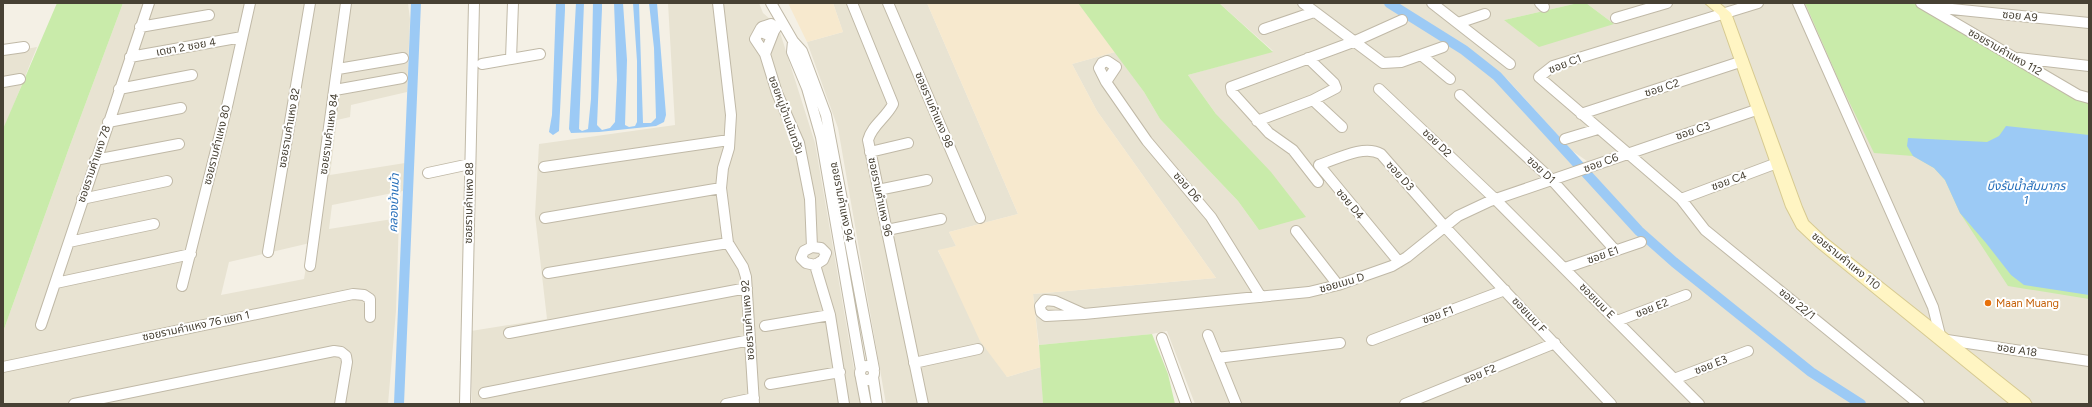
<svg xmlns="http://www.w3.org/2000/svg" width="2092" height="407" viewBox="0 0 2092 407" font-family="Figtree,'Noto Sans Thai',sans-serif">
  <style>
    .residential { fill: #e8e3d2; fill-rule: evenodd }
    .commercial { fill: #f7e9ce }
    .green { fill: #c9ebaa }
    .water { fill: #9ccaf5 }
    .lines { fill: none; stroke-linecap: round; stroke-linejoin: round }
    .canal { stroke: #9ccaf5; stroke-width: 10 }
    .street-casing { stroke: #c0b9a7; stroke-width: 12 }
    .secondary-casing { stroke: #d7ca91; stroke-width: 2 }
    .street { stroke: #fff; stroke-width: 10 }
    .secondary { fill: #fff5c3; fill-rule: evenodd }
    .food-dot { fill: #e8710a; stroke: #fff; stroke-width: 1.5 }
    .labels { text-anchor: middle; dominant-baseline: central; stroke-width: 4; stroke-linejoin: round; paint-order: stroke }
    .street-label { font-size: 11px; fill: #474134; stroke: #fff }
    .food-label { font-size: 11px; fill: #c56008; stroke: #fff; text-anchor: start }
    .water-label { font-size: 12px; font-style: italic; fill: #266fba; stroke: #fff }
  </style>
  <rect width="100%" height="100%" fill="#f4f0e5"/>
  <path class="residential" d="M 123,3 L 408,3 L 410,19 L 407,92 L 351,105 L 350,117 L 337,120 L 330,175 L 405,163 L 403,191 L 332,205 L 329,229 L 399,218 L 396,311 L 388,404 L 3,404 L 3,332 L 69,148 ZM 310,243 L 304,279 L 221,295 L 229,262 Z
    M 668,3 L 759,3 L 763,13 L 778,26 L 815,143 L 860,404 L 472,404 L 471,331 L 547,319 L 535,215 L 539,144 L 675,125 Z
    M 833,3 L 927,3 L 1018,214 L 949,232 L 956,246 L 938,251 L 1007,377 L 1041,367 L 1043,404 L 886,404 L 838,128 L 807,42 L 843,32 Z
    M 1219,3 L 1383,3 L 1421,26 L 1480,66 L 1496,80 L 1575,165 L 1587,161 L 1571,150 L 1508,80 L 1468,49 L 1394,3 L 1578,3 L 1504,20 L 1614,24 L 1586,3 L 2089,3 L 2089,404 L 1195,404 L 1167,331 L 1152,334 L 1039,345 L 1033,294 L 1216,278 L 1097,111 L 1072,64 L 1115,52 L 1144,92 L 1160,119 L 1238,201 L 1259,230 L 1216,114 L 1188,75 L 1273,51 Z
    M 37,47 L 3,131 L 3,53 Z"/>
  <path class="commercial" d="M 788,3 L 833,3 L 843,32 L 807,42 Z
    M 927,3 L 1078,3 L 1115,52 L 1072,64 L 1097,111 L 1216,278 L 1033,294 L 1041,367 L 1007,377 L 980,341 L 938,250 L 956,246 L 949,232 L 1018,214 Z"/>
  <path class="green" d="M 57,3 L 123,3 L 69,148 L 3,332 L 3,129 Z
    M 1078,3 L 1219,3 L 1273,52 L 1188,75 L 1216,114 L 1271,172 L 1306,217 L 1259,230 L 1238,201 L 1160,119 L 1144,92 Z
    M 1578,3 L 1586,3 L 1614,24 L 1539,47 L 1504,20 Z
    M 1805,3 L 1914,3 L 2089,104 L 2089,299 L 2008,286 L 1960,213 L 1945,180 L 1934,168 L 1913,156 L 1874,153 L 1840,83 Z
    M 1152,334 L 1168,374 L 1175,404 L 1043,404 L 1039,345 Z"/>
  <path class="water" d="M 556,3 L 565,3 L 565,10 L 559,131 L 553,135 L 549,132 L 552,115 Z
    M 576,3 L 584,3 L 579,129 L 582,131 L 588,129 L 591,99 L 593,3 L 602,3 L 602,9 L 597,125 L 602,130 L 610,128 L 615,122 L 617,80 L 614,3 L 623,3 L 627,60 L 625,125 L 629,127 L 635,126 L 637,122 L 637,61 L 633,3 L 639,3 L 643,123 L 651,123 L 656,118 L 654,48 L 649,3 L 657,3 L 666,115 L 664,122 L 656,126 L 599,132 L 571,133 L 569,129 Z
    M 2006,126 L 2089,135 L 2089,295 L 2024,285 L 2011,275 L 1986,243 L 1960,213 L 1945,180 L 1934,168 L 1913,156 L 1907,146 L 1908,138 L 1987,142 L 1999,136 Z"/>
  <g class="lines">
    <path class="canal" d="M 1389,3 L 1464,50 L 1497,76 L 1639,231 L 1674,262 L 1811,372 L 1861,404
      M 399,404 L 416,3"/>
    <g class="street-casing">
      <path id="street" d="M 513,3 L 511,59 L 540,54
        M 718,3 L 731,115 L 729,148 L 723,168 L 721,188 L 728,243 L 743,267 L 746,277 L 754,404
        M 771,3 L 793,41 L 802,51 L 826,115 L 874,369
        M 852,3 L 893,104 C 886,118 872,125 868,140 L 923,404
        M 888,3 L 980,218
        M 1303,3 L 1383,63 L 1401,62 L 1443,47
        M 1432,3 L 1510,64
        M 1540,3 L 1544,7
        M 1758,3 L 1553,66 L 1539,77 L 1681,199 L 1705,230 L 1919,404
        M 1798,3 L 1933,307 L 1941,339
        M 1921,3 L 2078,95 L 2089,98
        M 1932,7 L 2089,23
        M 1616,18 L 1667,3
        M 1458,23 L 1485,14
        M 771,24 L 776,28 L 774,31 L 766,34 L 761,32 L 762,27 Z
        M 140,27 L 209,15
        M 761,28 L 755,39 L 765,54 L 777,93 L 799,143 L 810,199 L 812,247
        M 1264,29 L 1314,12
        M 793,41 L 792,52 L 807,88 L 821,137 L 861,370
        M 3,50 L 24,47
        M 765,54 L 774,31
        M 1421,55 L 1450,79
        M 130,57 L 242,37
        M 2019,58 L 2089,66
        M 1107,61 L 1116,67 L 1106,82 L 1099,68 L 1102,63 Z
        M 482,64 L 511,59
        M 338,69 L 403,58
        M 3,82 L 20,79
        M 1106,82 L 1147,141 L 1211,217 L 1261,297
        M 119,89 L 192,75
        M 1379,89 L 1495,199 L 1699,404
        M 335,90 L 402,78
        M 1460,95 L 1552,180 L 1615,250
        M 1313,100 L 1342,127
        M 1581,114 L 1743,61
        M 1257,121 L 1313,100 L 1336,88 L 1334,83 L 1308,58
        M 108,122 L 181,108
        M 1565,139 L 1598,129
        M 870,152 L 908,143
        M 95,160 L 179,144
        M 544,167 L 729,140
        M 428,173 L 470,164
        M 1318,182 L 1293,150 L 1269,133 L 1232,92 L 1231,87 L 1353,42 L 1402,20
        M 878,190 L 927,180
        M 82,199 L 167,181
        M 1681,199 L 1777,163
        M 545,218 L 721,188
        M 887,230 L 941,219
        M 1296,231 L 1338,285
        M 69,242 L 154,224
        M 812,247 L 821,248 L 826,253 L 823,260 L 815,265 L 806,263 L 801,258 L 804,251 Z
        M 268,252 L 310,3
        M 1399,262 L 1319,165 C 1337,159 1364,144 1381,154 L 1445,227 L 1611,404
        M 815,265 L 830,315 L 844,404
        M 310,266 L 346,3
        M 1565,268 L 1641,242
        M 548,273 L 728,243
        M 56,283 L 191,254
        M 182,286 L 228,102 L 250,3
        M 1045,300 L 1055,301 L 1084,314 L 1046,316 L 1041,312 L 1040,306 Z
        M 1084,314 L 1309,292 L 1338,285 L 1392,266 L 1407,257 L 1458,216 L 1490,201 L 1759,109
        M 1617,321 L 1686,295
        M 41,325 L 149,3
        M 765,326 L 830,315
        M 509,333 L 747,288
        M 1208,335 L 1236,404
        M 1162,338 L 1186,404
        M 1372,340 L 1505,290
        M 1946,342 L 1947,340 L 2089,361
        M 1217,358 L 1340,343
        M 914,363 L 978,349
        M860 373a7 7 0 1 1 14 0a7 7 0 1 1-14 0Z
        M 3,367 L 353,294 L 364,295 L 370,299 L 370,317
        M 873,377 L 877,404
        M 861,378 L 866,404
        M 1674,379 L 1748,351
        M 770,384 L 840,372
        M 484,393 L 750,340
        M 74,404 L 334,351 L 341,352 L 346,356 L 347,362 L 340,404
        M 465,404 L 474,3
        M 726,404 L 754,398
        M 1405,404 L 1555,343"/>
    </g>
    <g class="secondary-casing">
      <path id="secondary" d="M 1705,3 L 1719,3 L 1731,13 L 1802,207 L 1808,221 L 1826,238 L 2029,399 L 2032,404 L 2010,404 L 1816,246 L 1797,228 L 1786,207 L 1719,15 Z"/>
    </g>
    <use href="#street" class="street"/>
    <use href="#secondary" class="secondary"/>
  </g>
  <circle class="food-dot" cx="1988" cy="303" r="4"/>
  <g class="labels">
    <g class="street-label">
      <text transform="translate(2020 16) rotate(6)">ซอย A9</text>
      <text transform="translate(186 47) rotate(-10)">เดชา 2 ซอย 4</text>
      <text transform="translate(2005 52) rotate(30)">ซอยรามคำแหง 112</text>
      <text transform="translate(1565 64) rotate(-21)">ซอย C1</text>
      <text transform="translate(1662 88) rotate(-18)">ซอย C2</text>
      <text transform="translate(934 110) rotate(67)">ซอยรามคําแหง 98</text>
      <text transform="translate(786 115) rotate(70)">ซอยหมู่บ้านนันทวัน</text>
      <text transform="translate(289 128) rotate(-80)">ซอยรามคำแหง 82</text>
      <text transform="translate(1693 131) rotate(-19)">ซอย C3</text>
      <text transform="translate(329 134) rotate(-82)">ซอยรามคำแหง 84</text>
      <text transform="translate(1437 143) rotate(44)">ซอย D2</text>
      <text transform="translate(217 145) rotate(-76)">ซอยรามคำแหง 80</text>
      <text transform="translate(1601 163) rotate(-20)">ซอย C6</text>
      <text transform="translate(94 164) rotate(-71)">ซอยรามคำแหง 78</text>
      <text transform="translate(1541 170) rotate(43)">ซอย D1</text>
      <text transform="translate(1400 176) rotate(48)">ซอย D3</text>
      <text transform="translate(1729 181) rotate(-20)">ซอย C4</text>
      <text transform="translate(1187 187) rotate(49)">ซอย D6</text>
      <text transform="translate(880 197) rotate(78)">ซอยรามคําแหง 96</text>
      <text transform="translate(842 202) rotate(79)">ซอยรามคําแหง 94</text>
      <text transform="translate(469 203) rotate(-89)">ซอยรามคำแหง 88</text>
      <text transform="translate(1350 204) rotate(50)">ซอย D4</text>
      <text transform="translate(1603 255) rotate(-19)">ซอย E1</text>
      <text transform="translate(1846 261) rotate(39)">ซอยรามคำแหง 110</text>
      <text transform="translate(1342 283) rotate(-16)">ซอยเมน D</text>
      <text transform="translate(1597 301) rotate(45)">ซอยเมน E</text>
      <text transform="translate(1797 304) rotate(39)">ซอย 22/1</text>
      <text transform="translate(1652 308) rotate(-21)">ซอย E2</text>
      <text transform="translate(1438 315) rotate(-20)">ซอย F1</text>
      <text transform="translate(1529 315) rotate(47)">ซอยเมน F</text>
      <text transform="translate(748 320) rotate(-94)">ซอยรามคําแหง 92</text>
      <text transform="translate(196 326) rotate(-12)">ซอยรามคำแหง 76 แยก 1</text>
      <text transform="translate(2017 350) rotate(9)">ซอย A18</text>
      <text transform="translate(1711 365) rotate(-21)">ซอย E3</text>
      <text transform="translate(1480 374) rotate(-22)">ซอย F2</text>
    </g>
    <g class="food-label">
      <text x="1996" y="303">Maan Muang</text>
    </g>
    <g class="water-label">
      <text x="2026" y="186">บึงรับน้ำสัมมากร<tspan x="2026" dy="14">1</tspan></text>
      <text transform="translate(394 203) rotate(-88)">คลองบ้านม้า</text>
    </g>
  </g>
  <rect width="2092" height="407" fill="none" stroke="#474134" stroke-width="8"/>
</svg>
